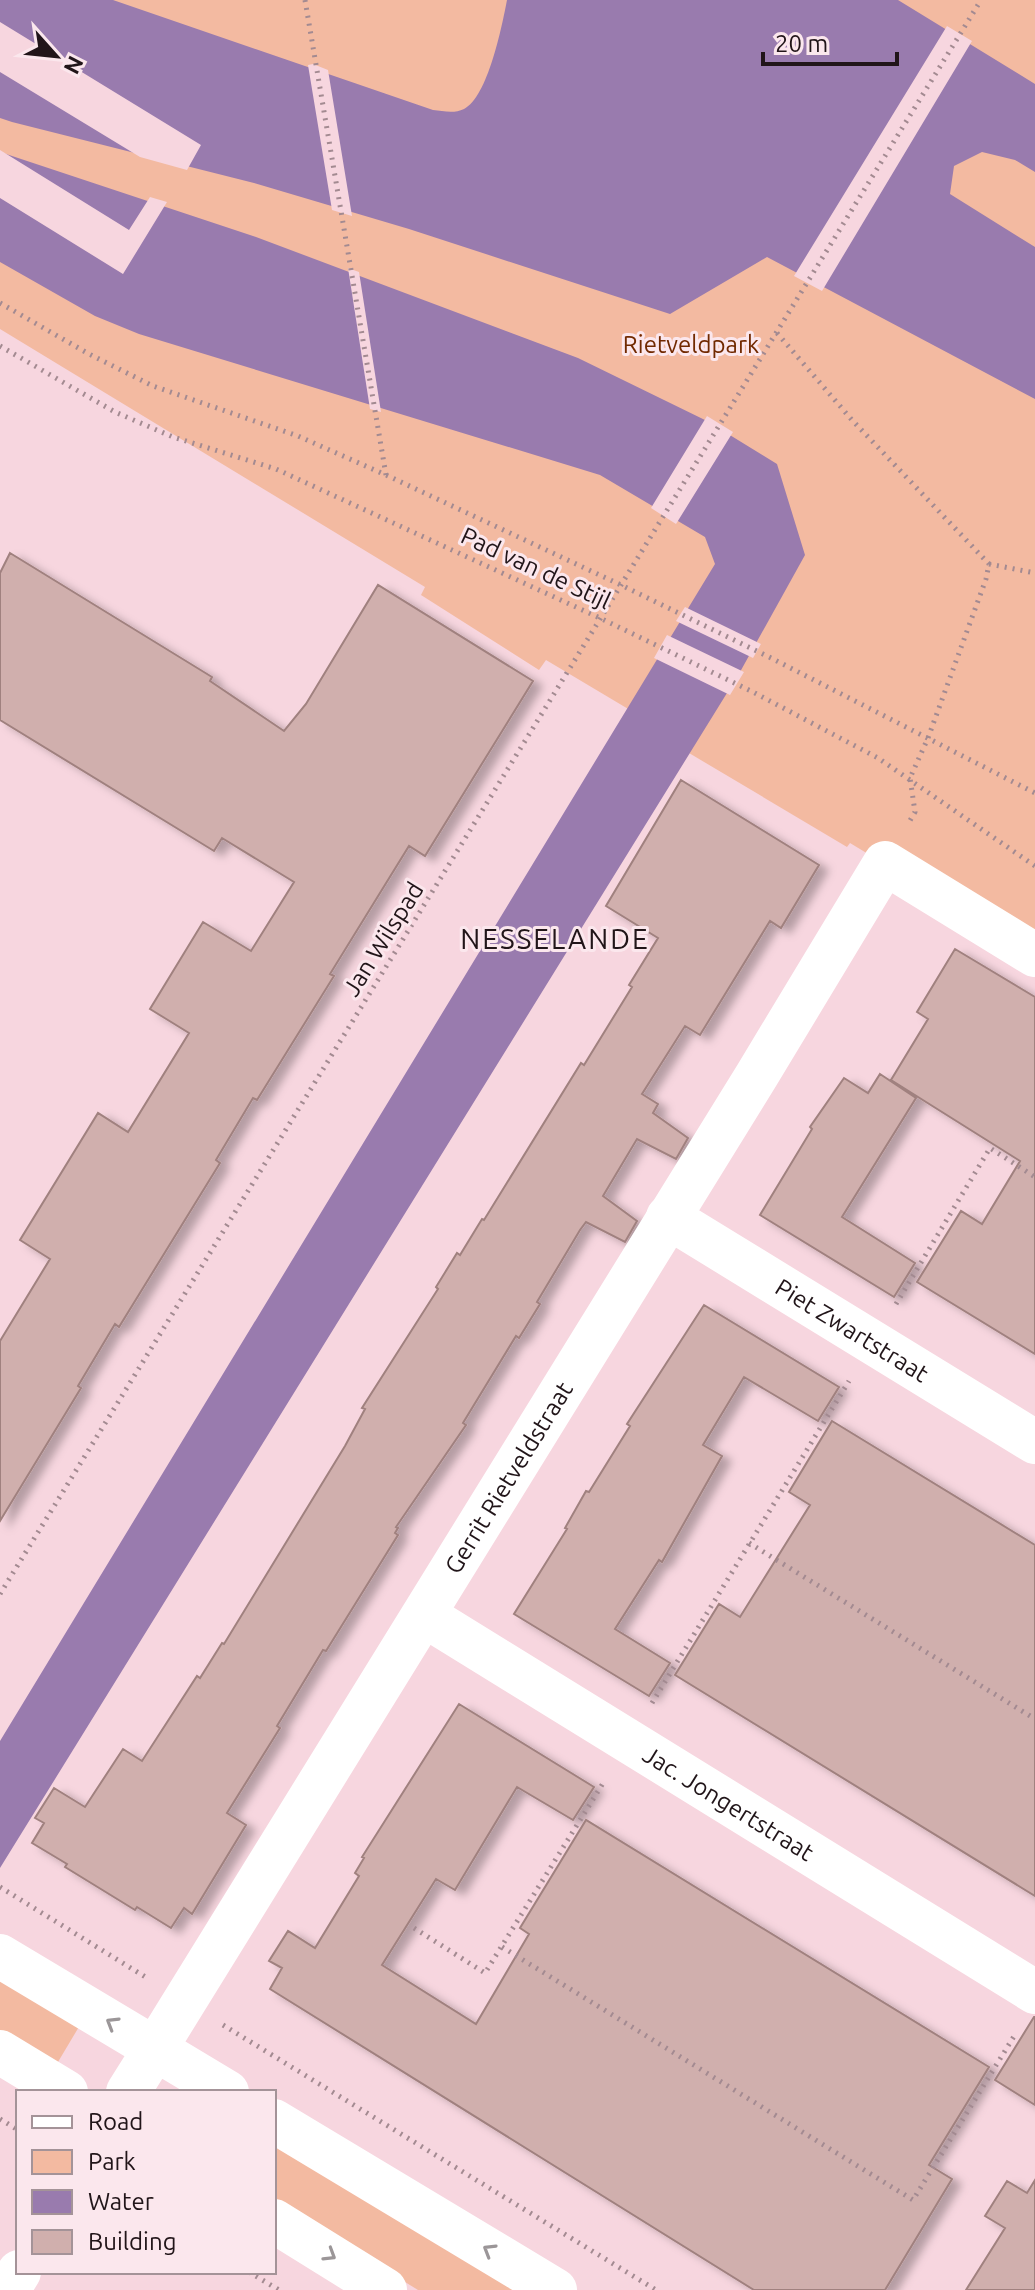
<svg xmlns="http://www.w3.org/2000/svg" width="1035" height="2290" viewBox="0 0 1035 2290" font-family="Ubuntu,sans-serif">
  <style>
    .green { fill: #f3baa1 }
    .water { fill: #997bae }
    .pier { fill: #f7d6df }
    .building { fill: #d0afad; stroke: #a0817f; stroke-width: 2; filter: url(#shadow) }
    .lines { fill: none; stroke-linecap: round; stroke-linejoin: round }
    .path { stroke: #a38a91; stroke-width: 5; stroke-dasharray: 2 6; stroke-linecap: butt }
    .minor { stroke: #fff; stroke-width: 44 }
    .tertiary { stroke: #fff; stroke-width: 44 }
    .oneway { stroke: #9b9698 }
    .labels { text-anchor: middle; dominant-baseline: central; stroke-width: 6; stroke-linejoin: round; paint-order: stroke }
    .park-label { font-size: 24px; fill: #712900; stroke: #fbe7ed }
    .street-label { font-size: 24px; fill: #211519; stroke: #fbe7ed }
    .quarter-label { font-size: 28px; letter-spacing: 2px; fill: #211519; stroke: #fbe7ed }
  </style>
  <defs>
    <filter id="shadow"><feDropShadow dx="9" dy="5" stdDeviation="4" flood-color="#0004"/></filter>
  </defs>
  <rect width="100%" height="100%" fill="#f7d6df"/>
  <path class="green" d="M 0,0 L 1035,0 L 1035,955 L 850,843 L 847,847 L 689,753 L 692,747 L 546,660 L 539,670 L 421,595 L 425,587 L 0,329 Z
    M 0,1969 L 83,2020 L 55,2067 L 0,2032 Z
    M 274,2138 L 522,2290 L 418,2290 L 274,2201 Z"/>
  <path class="water" d="M 0,0 L 113,0 L 433,110 C 443,111 454,114 464,109 C 488,97 502,26 507,0 L 898,0 L 1035,84 L 1035,172 L 1015,160 L 982,152 L 954,166 L 950,194 L 1035,247 L 1035,399 L 767,257 L 670,314 L 409,229 L 254,183 L 12,122 L 0,118 Z
    M 0,152 L 256,237 L 578,358 L 707,421 L 777,464 L 805,555 L 740,672 L 0,1868 L 0,1741 L 715,564 L 705,537 L 600,475 L 139,334 L 95,316 L 0,262 Z"/>
  <path class="pier" d="M 0,22 L 201,145 L 187,170 L 140,157 L 0,72 Z
    M 947,26 L 972,41 L 822,291 L 794,276 Z
    M 313,64 L 328,70 L 352,216 L 332,210 L 308,65 Z
    M 0,150 L 129,230 L 150,197 L 167,202 L 123,274 L 0,198 Z
    M 348,268 L 359,272 L 381,412 L 370,409 Z
    M 707,416 L 733,432 L 676,524 L 651,508 Z
    M 685,607 L 761,644 L 753,658 L 676,621 Z
    M 667,635 L 744,672 L 730,695 L 654,658 Z"/>
  <path class="building" d="M 10,553 L 212,677 L 210,681 L 284,731 L 306,704 L 378,585 L 533,681 L 425,856 L 409,846 L 330,974 L 334,976 L 257,1100 L 253,1098 L 216,1160 L 220,1163 L 119,1327 L 115,1324 L 78,1386 L 81,1388 L 0,1521 L 0,1341 L 50,1259 L 20,1240 L 98,1113 L 128,1132 L 189,1033 L 150,1009 L 203,922 L 251,951 L 294,882 L 222,838 L 214,851 L 0,720 L 0,573 Z
    M 681,780 L 819,865 L 781,928 L 770,921 L 700,1035 L 685,1026 L 642,1094 L 658,1104 L 653,1113 L 688,1138 L 676,1159 L 637,1139 L 603,1196 L 637,1221 L 625,1242 L 586,1222 L 580,1230 L 537,1302 L 540,1304 L 519,1338 L 516,1336 L 463,1423 L 466,1425 L 396,1527 L 398,1528 L 395,1533 L 398,1535 L 326,1651 L 323,1650 L 277,1726 L 280,1728 L 227,1813 L 246,1825 L 192,1914 L 184,1908 L 171,1928 L 137,1907 L 135,1910 L 65,1867 L 67,1864 L 32,1843 L 44,1823 L 35,1818 L 54,1788 L 85,1807 L 123,1749 L 142,1761 L 197,1676 L 200,1678 L 222,1643 L 224,1644 L 345,1446 L 365,1409 L 362,1408 L 438,1289 L 436,1287 L 457,1253 L 460,1255 L 482,1219 L 484,1220 L 581,1063 L 584,1065 L 632,987 L 629,985 L 658,938 L 606,906 Z
    M 955,949 L 1035,997 L 1035,1354 L 917,1282 L 961,1211 L 982,1224 L 1020,1161 L 891,1080 L 928,1019 L 917,1012 Z
    M 880,1074 L 916,1098 L 842,1217 L 915,1263 L 894,1297 L 760,1215 L 812,1129 L 810,1127 L 844,1078 L 868,1093 Z
    M 704,1305 L 839,1387 L 818,1421 L 744,1377 L 703,1445 L 722,1456 L 662,1562 L 659,1560 L 615,1629 L 670,1663 L 649,1696 L 514,1614 L 567,1529 L 565,1528 L 586,1491 L 589,1492 L 630,1426 L 627,1424 Z
    M 832,1421 L 1035,1545 L 1035,1896 L 675,1675 L 719,1604 L 740,1617 L 810,1505 L 789,1492 Z
    M 459,1704 L 594,1787 L 573,1820 L 517,1787 L 455,1890 L 436,1879 L 382,1965 L 476,2024 L 529,1934 L 520,1928 L 586,1820 L 989,2067 L 929,2165 L 952,2179 L 885,2290 L 754,2290 L 270,1989 L 282,1968 L 269,1961 L 288,1931 L 315,1948 L 359,1876 L 355,1873 L 364,1858 L 362,1857 Z
    M 1034,2017 L 1035,2017 L 1035,2105 L 995,2080 Z
    M 1035,2180 L 1035,2290 L 966,2290 L 1005,2228 L 985,2216 L 1007,2181 L 1027,2193 Z"/>
  <g class="lines">
    <path class="path" d="M 305,0 L 386,475
      M 0,303 L 89,354 L 153,386 L 298,436 L 386,475 L 621,585 L 771,658 L 1035,793
      M 777,333 L 852,420 L 989,564 L 986,579 L 928,738 L 910,778 L 915,812 L 908,824
      M 0,346 L 115,412 L 173,437 L 276,469 L 602,619 L 751,691 L 878,758 L 1035,866
      M 989,564 L 1035,573
      M 896,1304 L 990,1148 L 1035,1177
      M 749,1543 L 1035,1719
      M 0,1594 L 981,0
      M 652,1703 L 849,1381
      M 0,1887 L 147,1978
      M 414,1928 L 485,1973 L 605,1780
      M 502,1947 L 913,2200 L 1016,2033
      M 223,2025 L 656,2290
      M 0,2119 L 18,2130
      M 249,2272 L 279,2290"/>
    <g class="minor">
      <path id="s1" d="M 668,1217 L 1035,1442"/>
      <path id="s2" d="M 424,1615 L 1035,1992"/>
      <path id="s3" d="M 155,2049 L 757,1075 L 885,863 L 1035,955"/>
      <path d="M 8,2290 L 19,2272"/>
    </g>
    <path class="tertiary" d="M 0,1956 L 227,2092
      M 0,2052 L 66,2092
      M 128,2092 L 155,2049
      M 274,2121 L 555,2290
      M 274,2221 L 385,2290"/>
  </g>
  <defs><path id="oneway-chevron" d="M-2-3.5L2.5 0L-2 3.5" fill="none" stroke-width="1.6" stroke-linecap="round" stroke-linejoin="round" transform="scale(2)"/></defs>
  <g class="oneway">
    <use href="#oneway-chevron" transform="translate(112 2023) rotate(-149)"/>
    <use href="#oneway-chevron" transform="translate(489 2250) rotate(-149)"/>
    <use href="#oneway-chevron" transform="translate(330 2255) rotate(32)"/>
  </g>
  <g class="labels">
    <g class="park-label">
      <text x="691" y="344">Rietveldpark</text>
    </g>
    <g class="street-label">
      <text transform="translate(536 568) rotate(25)">Pad van de Stijl</text>
      <text transform="translate(383 939) rotate(-58)">Jan Wilspad</text>
      <text stroke="none"><textPath href="#s1" startOffset="216">Piet Zwartstraat</textPath></text>
      <text stroke="none"><textPath href="#s3" startOffset="672">Gerrit Rietveldstraat</textPath></text>
      <text stroke="none"><textPath href="#s2" startOffset="358">Jac. Jongertstraat</textPath></text>
    </g>
    <g class="quarter-label">
      <text x="555" y="938">NESSELANDE</text>
    </g>
  </g>
  <rect x="16" y="2090" width="260" height="184" fill="#fbe7ed" stroke="#a49398" stroke-width="2"/>
  <rect x="32" y="2116" width="40" height="12" fill="#ffffff" stroke="#a49398" stroke-width="2"/>
  <text x="88" y="2130" font-size="24" fill="#211519">Road</text>
  <rect x="32" y="2150" width="40" height="24" fill="#f3baa1" stroke="#a49398" stroke-width="2"/>
  <text x="88" y="2170" font-size="24" fill="#211519">Park</text>
  <rect x="32" y="2190" width="40" height="24" fill="#997bae" stroke="#a49398" stroke-width="2"/>
  <text x="88" y="2210" font-size="24" fill="#211519">Water</text>
  <rect x="32" y="2230" width="40" height="24" fill="#d0afad" stroke="#a49398" stroke-width="2"/>
  <text x="88" y="2250" font-size="24" fill="#211519">Building</text>
  <g transform="translate(56 56) rotate(117)" stroke="#fbe7ed" stroke-width="6" paint-order="stroke">
  <path d="M0-6L14 30L0 20L-14 30Z" fill="#211519"/>
  <text y="-12" font-size="22" font-weight="bold" text-anchor="middle" fill="#211519">N</text>
  </g>
  <path d="M763 52v12h134v-12" fill="none" stroke="#211519" stroke-width="4"/>
  <text x="775" y="52" font-size="24" fill="#211519" stroke="#fbe7ed" stroke-width="6" paint-order="stroke">20 m</text>
</svg>
